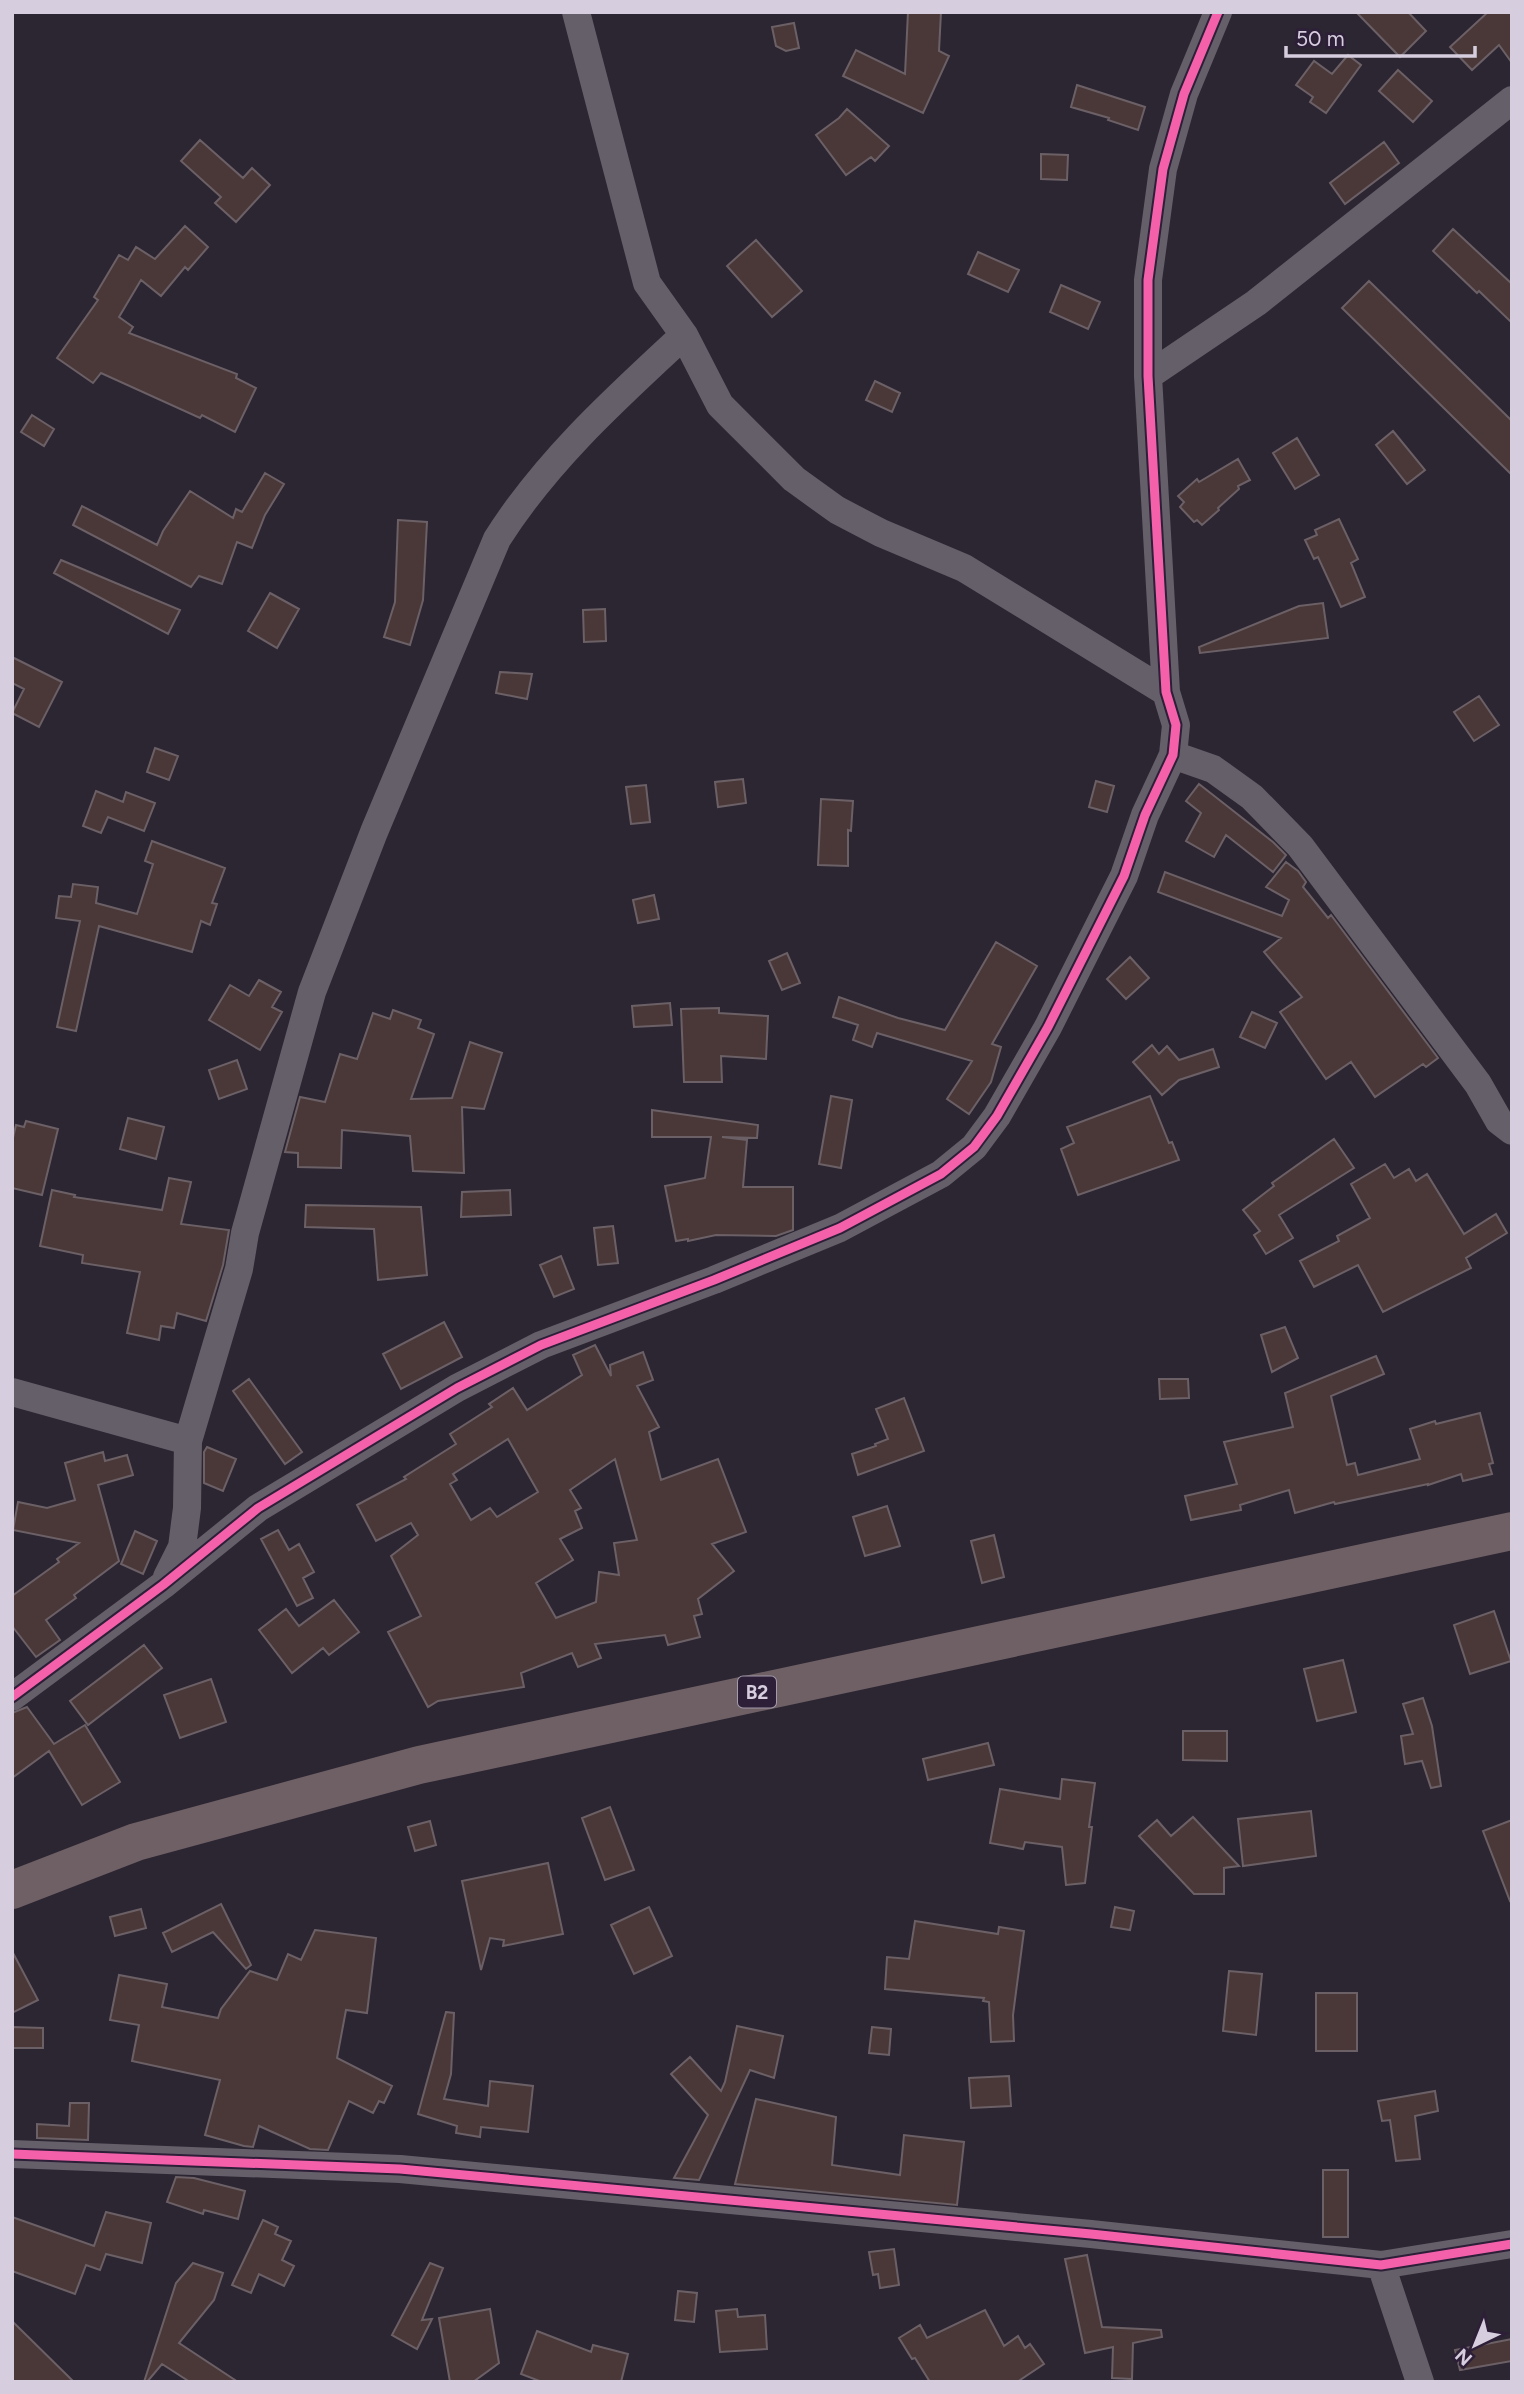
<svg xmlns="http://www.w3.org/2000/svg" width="1524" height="2394" viewBox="0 0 1524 2394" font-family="Figtree,sans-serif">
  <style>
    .building { fill: #4a3839; stroke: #6b6065; stroke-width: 2; fill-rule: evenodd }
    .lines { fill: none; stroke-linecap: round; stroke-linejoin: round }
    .minor { stroke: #655f6a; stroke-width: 28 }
    .trunk { stroke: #6e6065; stroke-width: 38 }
    .cycleway-casing { stroke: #2d1f38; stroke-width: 13 }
    .cycleway { stroke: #f560ab; stroke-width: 9 }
    .labels { text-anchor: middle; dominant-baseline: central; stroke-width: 7; stroke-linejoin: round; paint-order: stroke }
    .shield { fill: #2d1f38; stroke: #a39aac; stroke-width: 2 }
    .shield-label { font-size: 19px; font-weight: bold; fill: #d6cede }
  </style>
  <rect width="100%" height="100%" fill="#2c2532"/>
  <path class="building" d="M 908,12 L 941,12 L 939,51 L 949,56 L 923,113 L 843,76 L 856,50 L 905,74 Z
    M 1356,12 L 1408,12 L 1426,31 L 1400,57 Z
    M 1488,12 L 1512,12 L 1512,63 L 1499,45 L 1472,70 L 1450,47 Z
    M 794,23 L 799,48 L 786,51 L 776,46 L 772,27 Z
    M 1348,55 L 1361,65 L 1326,113 L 1310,102 L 1313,97 L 1296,85 L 1314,61 L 1332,74 Z
    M 1398,70 L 1432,101 L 1413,122 L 1379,91 Z
    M 1077,85 L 1145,107 L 1138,130 L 1108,120 L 1109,118 L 1071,107 Z
    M 847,109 L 889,146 L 875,161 L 871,157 L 846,175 L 816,135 L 839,118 Z
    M 200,140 L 243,178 L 252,168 L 270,185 L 236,222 L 215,203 L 221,197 L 181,161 Z
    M 1384,142 L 1399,163 L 1345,204 L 1330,183 Z
    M 1041,154 L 1068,155 L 1067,180 L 1041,179 Z
    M 185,226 L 208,247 L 188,270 L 185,267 L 161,296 L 141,280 L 119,317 L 133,327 L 129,333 L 237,374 L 236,378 L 256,388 L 235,432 L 202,415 L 200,418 L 101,373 L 93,383 L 57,358 L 98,300 L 94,297 L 119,255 L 128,260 L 136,247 L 155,259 Z
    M 1453,229 L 1512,284 L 1512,323 L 1479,291 L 1477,293 L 1433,251 Z
    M 756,240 L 802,291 L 772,317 L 727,266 Z
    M 978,252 L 1019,270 L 1008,292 L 968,274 Z
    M 1369,281 L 1512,421 L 1512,475 L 1342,308 Z
    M 1061,285 L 1100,302 L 1088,329 L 1050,312 Z
    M 875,381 L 900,393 L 892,412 L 866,400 Z
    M 32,415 L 54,429 L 44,446 L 21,432 Z
    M 1393,431 L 1425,470 L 1407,484 L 1376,445 Z
    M 1297,438 L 1319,475 L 1295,489 L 1273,453 Z
    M 1238,459 L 1250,480 L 1238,486 L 1239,489 L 1218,508 L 1219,510 L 1202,525 L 1197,520 L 1194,522 L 1180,507 L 1184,502 L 1178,496 L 1197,479 L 1199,482 Z
    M 265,473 L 284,484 L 265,515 L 252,548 L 237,542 L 222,584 L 199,576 L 191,587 L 73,525 L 82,506 L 157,545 L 163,531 L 190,491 L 233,518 L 236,509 L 242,512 Z
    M 1339,519 L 1358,559 L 1351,563 L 1365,597 L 1341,607 L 1318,557 L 1314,559 L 1305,540 L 1317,535 L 1315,530 Z
    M 398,520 L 427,522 L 423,600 L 410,645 L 384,637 L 395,602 Z
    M 61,560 L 180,610 L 168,634 L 54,573 Z
    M 270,593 L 299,609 L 277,648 L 248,631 Z
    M 1323,603 L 1328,638 L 1200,653 L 1199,647 L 1299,606 Z
    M 605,609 L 606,641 L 584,642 L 583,610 Z
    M 12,657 L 62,682 L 39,727 L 12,713 L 24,689 L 12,683 Z
    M 500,672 L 532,674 L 527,699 L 496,693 Z
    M 1479,696 L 1499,725 L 1474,741 L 1454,712 Z
    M 155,748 L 178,756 L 169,780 L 147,772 Z
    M 743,779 L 746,803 L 718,807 L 715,782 Z
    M 1096,781 L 1114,786 L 1107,812 L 1089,807 Z
    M 1199,784 L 1273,842 L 1286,855 L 1273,872 L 1226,835 L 1214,857 L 1186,841 L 1201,813 L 1186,801 Z
    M 646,785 L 650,822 L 631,824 L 626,787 Z
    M 96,791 L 123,802 L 126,792 L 155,803 L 144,831 L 108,817 L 101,833 L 83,826 Z
    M 821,799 L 853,801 L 851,831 L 848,830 L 848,866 L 818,865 Z
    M 152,841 L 225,868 L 212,903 L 217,904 L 210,925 L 201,921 L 192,952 L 99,926 L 76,1031 L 57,1027 L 80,921 L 56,918 L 59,896 L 71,897 L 73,884 L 98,887 L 96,903 L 137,914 L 153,864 L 145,861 Z
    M 1286,862 L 1298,871 L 1306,882 L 1303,887 L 1328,918 L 1331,915 L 1438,1058 L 1426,1067 L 1423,1064 L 1375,1097 L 1351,1062 L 1326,1079 L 1280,1012 L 1302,997 L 1264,952 L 1281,938 L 1158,892 L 1165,872 L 1282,916 L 1289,900 L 1266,887 Z
    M 654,895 L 659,919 L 638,923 L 633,900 Z
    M 996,942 L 1037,966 L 992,1044 L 1001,1047 L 991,1082 L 969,1114 L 947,1099 L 972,1061 L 877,1033 L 872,1047 L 853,1040 L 858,1025 L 833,1017 L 839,997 L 898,1018 L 945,1030 Z
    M 787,953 L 800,983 L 782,990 L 769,961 Z
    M 1130,957 L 1149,978 L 1126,999 L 1107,979 Z
    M 259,980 L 281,992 L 272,1007 L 282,1012 L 260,1050 L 209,1020 L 230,985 L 249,996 Z
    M 670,1003 L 672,1025 L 634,1027 L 632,1006 Z
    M 719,1008 L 719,1013 L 768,1016 L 766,1059 L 721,1056 L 722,1082 L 684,1082 L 681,1009 Z
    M 393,1010 L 421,1020 L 418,1028 L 434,1034 L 411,1099 L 452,1098 L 470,1042 L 502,1053 L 484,1109 L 462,1107 L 464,1173 L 413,1171 L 410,1136 L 342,1130 L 341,1168 L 298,1167 L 298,1153 L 285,1152 L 300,1097 L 325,1102 L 340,1054 L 357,1059 L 373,1013 L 390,1019 Z
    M 1252,1012 L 1277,1023 L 1265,1048 L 1240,1037 Z
    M 1152,1045 L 1159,1054 L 1167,1046 L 1179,1060 L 1213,1049 L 1219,1067 L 1179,1080 L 1162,1095 L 1133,1062 Z
    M 237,1060 L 247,1089 L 219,1099 L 209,1070 Z
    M 831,1096 L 852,1100 L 841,1168 L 819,1164 Z
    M 1150,1096 L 1169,1143 L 1172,1142 L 1179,1160 L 1078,1195 L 1061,1149 L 1074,1143 L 1067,1127 Z
    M 652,1110 L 758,1125 L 757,1138 L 722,1137 L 747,1140 L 743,1187 L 793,1187 L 793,1230 L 776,1236 L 716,1235 L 688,1241 L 688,1239 L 676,1241 L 665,1186 L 705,1178 L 711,1137 L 652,1137 Z
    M 128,1118 L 164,1127 L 156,1159 L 120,1149 Z
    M 26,1121 L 58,1129 L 42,1195 L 12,1188 L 12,1142 L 16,1125 L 24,1127 Z
    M 1334,1139 L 1354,1168 L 1279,1215 L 1293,1238 L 1266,1254 L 1254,1235 L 1260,1231 L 1243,1210 L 1274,1186 L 1272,1183 Z
    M 1385,1164 L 1394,1178 L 1409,1169 L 1416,1181 L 1427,1174 L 1464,1234 L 1496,1214 L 1507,1233 L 1466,1258 L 1471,1268 L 1383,1312 L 1358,1265 L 1314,1287 L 1300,1261 L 1339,1241 L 1337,1236 L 1370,1218 L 1351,1184 Z
    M 169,1178 L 191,1182 L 181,1224 L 229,1230 L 223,1265 L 206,1321 L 177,1313 L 174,1328 L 161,1326 L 159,1340 L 127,1333 L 140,1272 L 82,1263 L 83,1255 L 40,1246 L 52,1190 L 75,1195 L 74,1197 L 162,1210 Z
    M 510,1190 L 511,1215 L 461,1217 L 462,1192 Z
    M 306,1205 L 421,1207 L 427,1275 L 378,1280 L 374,1229 L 305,1227 Z
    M 613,1226 L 618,1263 L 598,1265 L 594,1228 Z
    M 561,1256 L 574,1289 L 554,1297 L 540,1265 Z
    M 444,1322 L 462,1357 L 401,1389 L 383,1354 Z
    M 1285,1327 L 1298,1358 L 1272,1372 L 1261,1335 Z
    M 595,1345 L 611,1376 L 610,1365 L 643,1352 L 653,1380 L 637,1386 L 659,1427 L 649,1432 L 661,1480 L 718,1459 L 746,1532 L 712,1544 L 734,1571 L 698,1599 L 702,1614 L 694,1616 L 700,1637 L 668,1645 L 665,1635 L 595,1644 L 601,1658 L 578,1667 L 572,1653 L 521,1673 L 524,1687 L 438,1701 L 428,1707 L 388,1632 L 421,1616 L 391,1556 L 418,1535 L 411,1523 L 376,1541 L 357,1505 L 406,1479 L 404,1477 L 456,1444 L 450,1434 L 492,1407 L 489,1404 L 513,1388 L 527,1410 L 582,1375 L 573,1355 ZM 508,1439 L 538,1492 L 497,1517 L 490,1508 L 471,1520 L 450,1484 L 457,1480 L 453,1474 ZM 615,1459 L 637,1540 L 614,1543 L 619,1575 L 599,1572 L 596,1602 L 556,1618 L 536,1583 L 573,1560 L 560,1539 L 582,1528 L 575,1511 L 581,1508 L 570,1490 Z
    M 1376,1356 L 1384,1374 L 1331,1396 L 1347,1465 L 1355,1463 L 1358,1475 L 1420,1459 L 1410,1429 L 1435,1421 L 1436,1424 L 1480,1413 L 1493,1463 L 1489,1464 L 1492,1474 L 1463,1481 L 1461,1474 L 1428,1485 L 1428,1484 L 1335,1504 L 1334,1502 L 1295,1513 L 1289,1490 L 1240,1505 L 1241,1510 L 1191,1520 L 1185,1496 L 1237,1484 L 1224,1442 L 1293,1427 L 1285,1393 Z
    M 249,1379 L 302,1452 L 285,1464 L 233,1391 Z
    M 1159,1379 L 1188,1379 L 1189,1398 L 1160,1399 Z
    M 904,1398 L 924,1451 L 858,1475 L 852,1454 L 876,1446 L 875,1444 L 888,1439 L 876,1409 Z
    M 207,1447 L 236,1459 L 223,1491 L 204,1483 L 204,1452 Z
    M 103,1452 L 105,1461 L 127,1455 L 133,1475 L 98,1485 L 119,1561 L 74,1595 L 76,1598 L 46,1620 L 60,1640 L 36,1657 L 12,1626 L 12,1596 L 59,1562 L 57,1559 L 79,1543 L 13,1530 L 18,1502 L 47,1508 L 75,1500 L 65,1463 Z
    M 887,1506 L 900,1546 L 865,1556 L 853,1517 Z
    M 278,1530 L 289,1550 L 299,1544 L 314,1572 L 303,1578 L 313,1598 L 297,1606 L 261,1539 Z
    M 135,1531 L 157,1541 L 143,1574 L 121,1564 Z
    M 994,1535 L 1004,1577 L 982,1583 L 971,1541 Z
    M 334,1600 L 359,1632 L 329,1655 L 323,1648 L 292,1673 L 259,1630 L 286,1609 L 299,1626 Z
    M 1494,1611 L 1511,1661 L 1470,1674 L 1454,1625 Z
    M 144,1645 L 162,1668 L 88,1725 L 70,1701 Z
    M 1343,1660 L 1356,1712 L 1317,1721 L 1304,1669 Z
    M 211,1679 L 226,1722 L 180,1738 L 164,1695 Z
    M 1423,1698 L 1432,1726 L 1441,1786 L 1431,1788 L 1422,1761 L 1405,1764 L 1401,1736 L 1413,1734 L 1403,1704 Z
    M 27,1707 L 54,1744 L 85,1725 L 120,1782 L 82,1805 L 49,1751 L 12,1778 L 12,1713 Z
    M 1183,1731 L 1227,1731 L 1227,1761 L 1183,1760 Z
    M 988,1743 L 994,1765 L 928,1780 L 923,1759 Z
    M 1062,1779 L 1095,1783 L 1089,1827 L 1092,1827 L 1085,1883 L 1066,1885 L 1062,1847 L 1025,1842 L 1023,1849 L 990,1843 L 1000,1789 L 1060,1799 Z
    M 610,1807 L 634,1870 L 605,1880 L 582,1818 Z
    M 1311,1811 L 1316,1856 L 1243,1866 L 1238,1819 Z
    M 1193,1817 L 1239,1866 L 1224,1868 L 1224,1894 L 1194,1894 L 1139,1836 L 1157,1820 L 1171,1836 Z
    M 1512,1820 L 1512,1900 L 1510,1901 L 1483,1831 Z
    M 430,1821 L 436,1845 L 415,1851 L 408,1827 Z
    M 548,1863 L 563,1934 L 503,1946 L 504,1940 L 490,1938 L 481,1970 L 462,1881 Z
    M 221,1904 L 251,1965 L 246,1969 L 213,1932 L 172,1952 L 163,1933 Z
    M 649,1907 L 672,1956 L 634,1974 L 611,1925 Z
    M 1115,1907 L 1134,1911 L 1130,1930 L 1111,1927 Z
    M 141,1909 L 146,1928 L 115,1936 L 110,1917 Z
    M 915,1921 L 998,1934 L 999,1927 L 1024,1931 L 1013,2015 L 1014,2041 L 991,2042 L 989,2002 L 983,2001 L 984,1998 L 885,1989 L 887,1957 L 909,1959 Z
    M 315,1930 L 376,1938 L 367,2013 L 346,2010 L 337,2058 L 392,2086 L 384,2103 L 379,2101 L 373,2113 L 349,2101 L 328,2150 L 310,2149 L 259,2126 L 253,2147 L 244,2146 L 205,2135 L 220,2080 L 132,2061 L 139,2025 L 110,2020 L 119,1975 L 167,1984 L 162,2007 L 218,2018 L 221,2009 L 250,1971 L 277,1980 L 288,1954 L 301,1960 Z
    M 12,1951 L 38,2000 L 12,2013 Z
    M 1229,1971 L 1262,1974 L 1256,2035 L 1223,2031 Z
    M 1316,1993 L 1357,1993 L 1357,2051 L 1316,2051 Z
    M 446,2012 L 454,2013 L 451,2074 L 444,2099 L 488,2106 L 490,2081 L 533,2086 L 528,2132 L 481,2127 L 480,2137 L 456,2133 L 457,2126 L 418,2114 Z
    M 737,2026 L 783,2036 L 774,2078 L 750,2070 L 699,2180 L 674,2178 L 708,2115 L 671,2074 L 690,2057 L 721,2091 L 725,2082 Z
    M 12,2027 L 43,2028 L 43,2048 L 12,2048 Z
    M 872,2027 L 891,2029 L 889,2055 L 869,2053 Z
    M 1009,2076 L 1011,2106 L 971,2108 L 969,2078 Z
    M 1435,2091 L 1438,2111 L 1415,2116 L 1420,2159 L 1396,2161 L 1390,2120 L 1382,2121 L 1378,2101 Z
    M 756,2099 L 836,2117 L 832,2165 L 900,2175 L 904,2135 L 964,2142 L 957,2205 L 735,2184 Z
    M 70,2103 L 89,2103 L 88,2140 L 37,2138 L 37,2124 L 69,2126 Z
    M 1323,2170 L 1348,2170 L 1348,2237 L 1323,2237 Z
    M 176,2177 L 194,2178 L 245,2191 L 238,2219 L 204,2210 L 203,2214 L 167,2202 Z
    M 106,2212 L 151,2223 L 142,2263 L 106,2254 L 100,2270 L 86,2265 L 75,2294 L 12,2271 L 12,2217 L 94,2246 Z
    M 263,2220 L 278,2227 L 275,2234 L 291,2241 L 282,2260 L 294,2266 L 284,2286 L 259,2274 L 251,2293 L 232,2285 Z
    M 894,2249 L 899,2285 L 880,2288 L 878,2274 L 873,2275 L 869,2252 Z
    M 1087,2255 L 1102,2327 L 1161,2330 L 1162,2337 L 1133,2343 L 1132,2379 L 1112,2378 L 1113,2347 L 1085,2353 L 1065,2259 Z
    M 193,2263 L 223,2273 L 214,2300 L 179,2343 L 238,2382 L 190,2382 L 162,2364 L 147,2382 L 144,2382 L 176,2283 Z
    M 430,2263 L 443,2268 L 422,2320 L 432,2319 L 417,2349 L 392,2335 Z
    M 678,2291 L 697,2293 L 694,2322 L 675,2320 Z
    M 490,2309 L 499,2363 L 473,2382 L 450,2382 L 439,2318 Z
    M 737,2309 L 738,2317 L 765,2315 L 767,2349 L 720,2352 L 716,2311 Z
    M 985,2310 L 1004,2346 L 1018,2336 L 1025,2348 L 1030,2344 L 1044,2364 L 1017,2382 L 930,2382 L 915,2358 L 912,2359 L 899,2338 L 920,2325 L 927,2338 Z
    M 12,2321 L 74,2382 L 12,2382 Z
    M 537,2331 L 591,2352 L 593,2345 L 628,2354 L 621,2382 L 542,2382 L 521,2374 Z
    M 1512,2339 L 1512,2361 L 1460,2370 L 1455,2350 Z"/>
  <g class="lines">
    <path class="minor" d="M 576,12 L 647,283 L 684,335 L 720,405 L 794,479 L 837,510 L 881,533 L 964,568 L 1166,692
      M 1148,376 L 1256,303 L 1512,100
      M 1173,755 L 1213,769 L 1252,797 L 1300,846 L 1478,1084 L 1499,1121 L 1512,1131
      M 12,1392 L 188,1441
      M 167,1577 L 182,1547 L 187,1508 L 188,1441 L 239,1269 L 245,1233 L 312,992 L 374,832 L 497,539 C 547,460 616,398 684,335
      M 12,1697 L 163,1585 L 258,1508 L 457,1388 L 541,1345 L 714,1280 L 840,1228 L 941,1174 L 974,1147 L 997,1116 L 1048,1027 L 1124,876 L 1145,815 L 1173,755 L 1176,725 L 1166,692 L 1148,376 L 1148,280 L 1163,169 L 1184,94 L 1218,12
      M 12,2154 L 400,2169 L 1091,2234 L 1381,2265 L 1512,2244
      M 1381,2265 L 1420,2382"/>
    <path class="trunk" d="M 12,1890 L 136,1842 L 419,1765 L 1512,1531"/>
    <g class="cycleway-casing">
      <path id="cycleway" d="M 12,1697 L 163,1585 L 258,1508 L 457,1388 L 541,1345 L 714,1280 L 840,1228 L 941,1174 L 974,1147 L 997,1116 L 1048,1027 L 1124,876 L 1145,815 L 1173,755 L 1176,725 L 1166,692 L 1148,376 L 1148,280 L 1163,169 L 1184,94 L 1218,12
        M 12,2154 L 400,2169 L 1091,2234 L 1381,2265 L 1512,2244"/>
    </g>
    <use href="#cycleway" class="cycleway"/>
  </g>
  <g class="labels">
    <rect class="shield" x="738" y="1676.5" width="38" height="31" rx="5"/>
    <g class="shield-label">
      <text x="757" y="1692">B2</text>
    </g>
  </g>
  <rect width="1524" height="2394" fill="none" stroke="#d6cede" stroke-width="28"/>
  <g transform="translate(1475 2345) rotate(223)" stroke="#2d1f38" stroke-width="5" paint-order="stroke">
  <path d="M0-5L12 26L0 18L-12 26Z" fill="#d6cede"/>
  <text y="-10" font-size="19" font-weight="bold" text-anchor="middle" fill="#d6cede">N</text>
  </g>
  <path d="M1286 46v10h189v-10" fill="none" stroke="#d6cede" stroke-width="3.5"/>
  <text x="1296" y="46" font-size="21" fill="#d6cede" stroke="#2d1f38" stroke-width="5" paint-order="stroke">50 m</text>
</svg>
